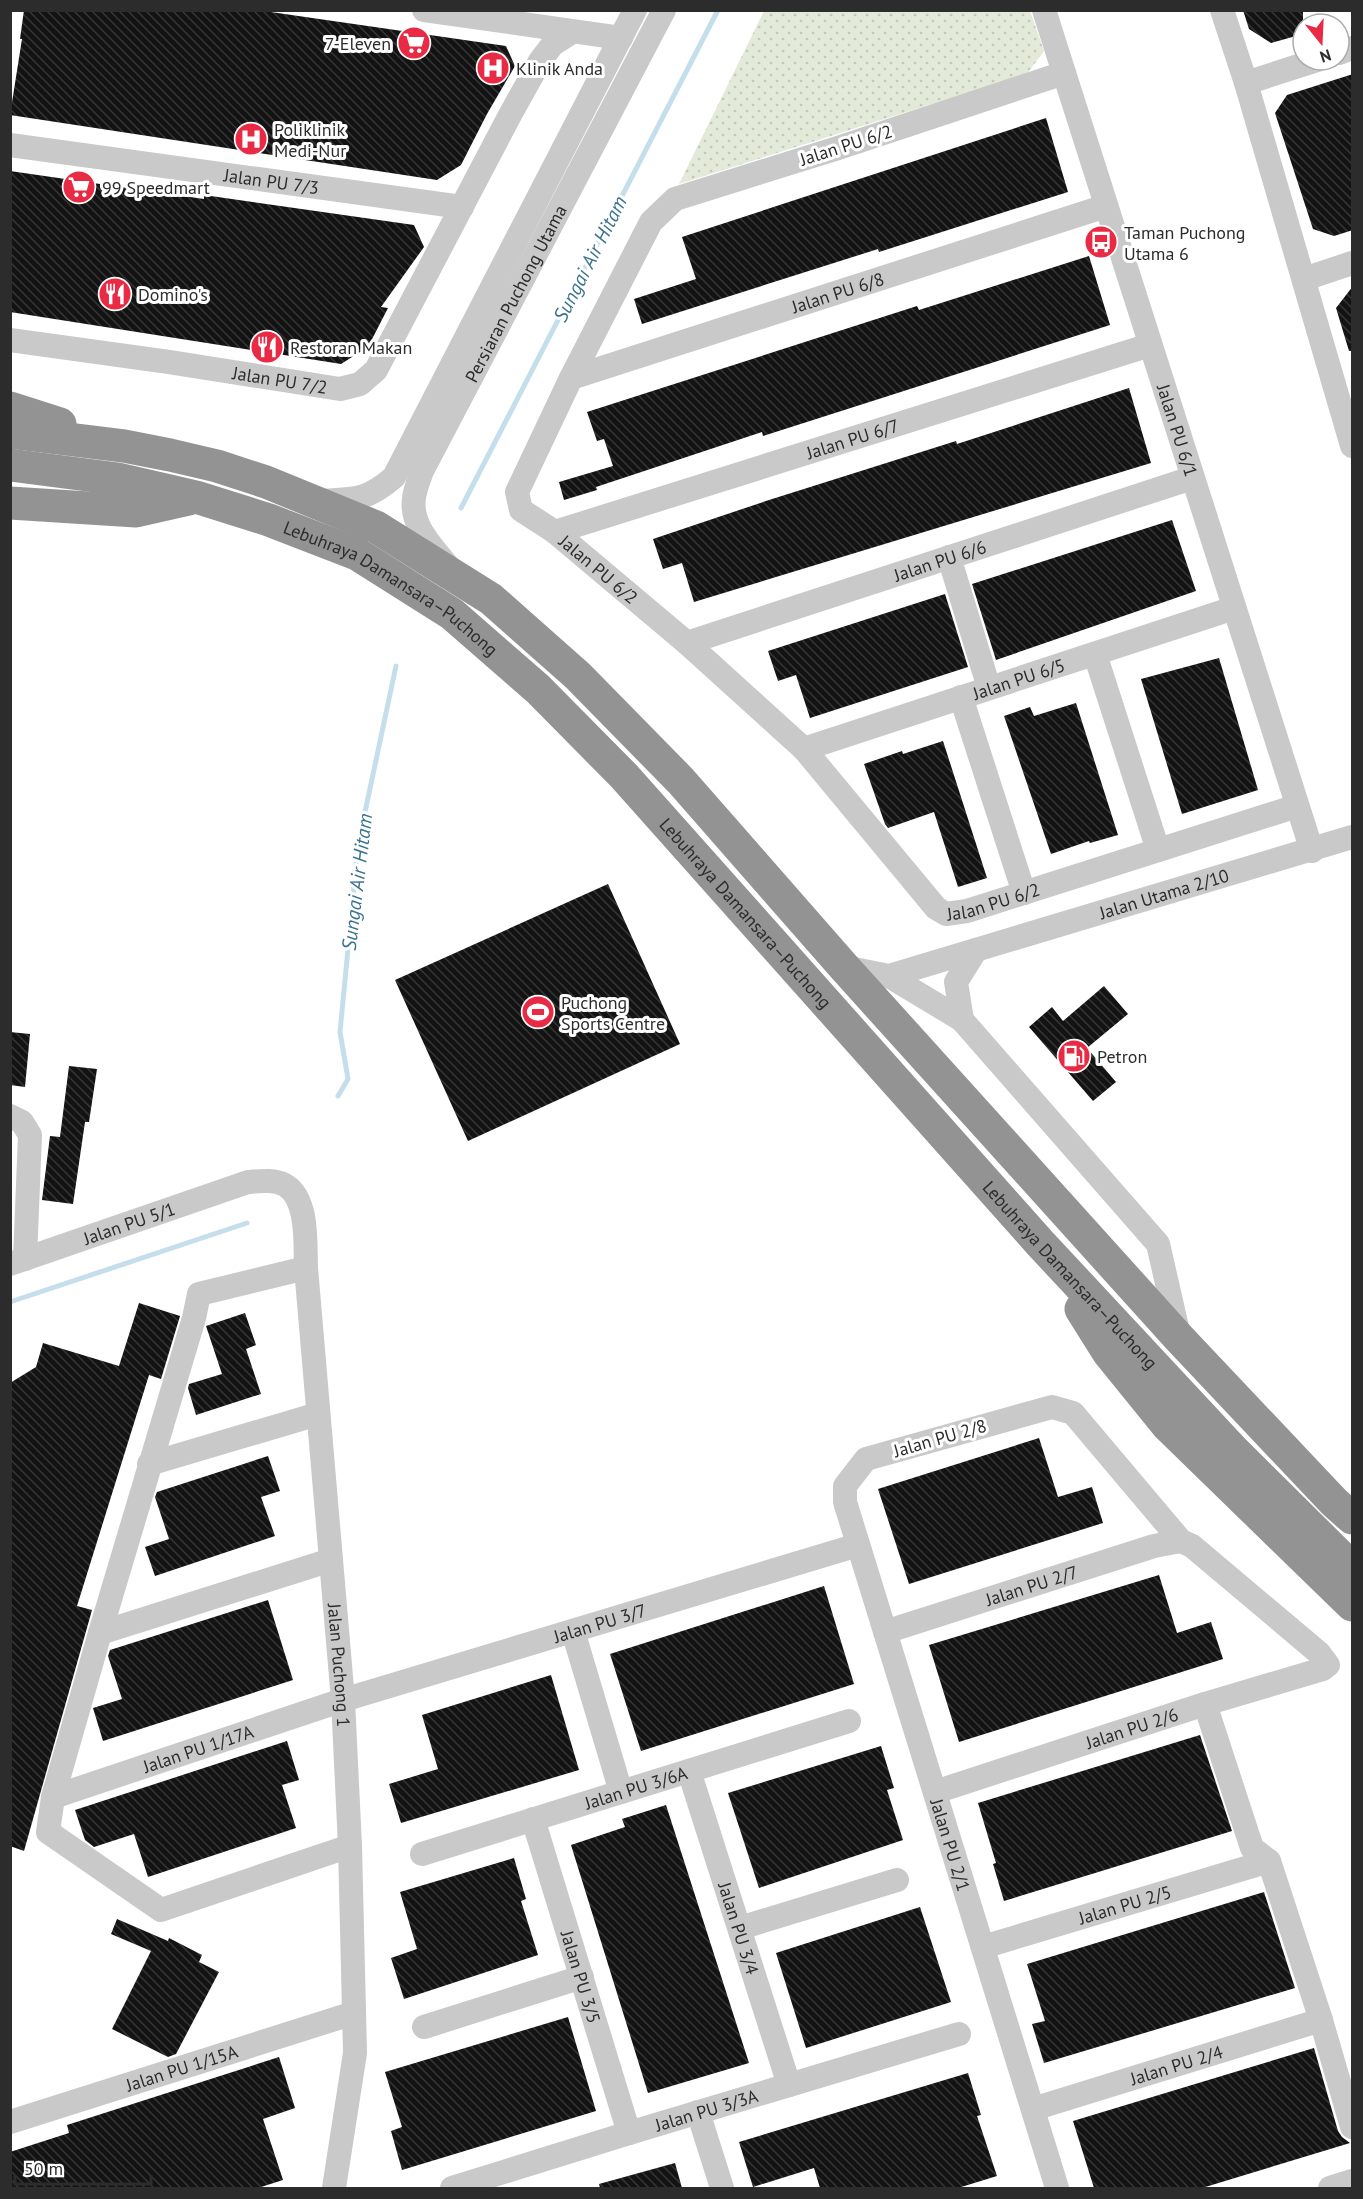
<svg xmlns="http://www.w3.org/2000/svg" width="1363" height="2199" viewBox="0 0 1363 2199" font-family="'PT Sans',sans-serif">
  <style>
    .park { fill: url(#park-dots) }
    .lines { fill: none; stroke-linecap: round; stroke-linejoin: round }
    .stream { stroke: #c4dfeb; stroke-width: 5 }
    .building { fill: url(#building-back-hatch) }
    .minor { stroke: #c9c9c9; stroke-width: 24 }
    .highway { stroke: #939393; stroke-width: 33 }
    .labels { text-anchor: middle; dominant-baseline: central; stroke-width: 6; stroke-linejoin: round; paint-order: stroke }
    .poi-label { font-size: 18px; fill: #2c2c2c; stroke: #fff; text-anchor: start }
    .street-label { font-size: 18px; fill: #2c2c2c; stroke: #fff }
    .water-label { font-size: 20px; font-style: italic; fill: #3a738f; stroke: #fff }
  </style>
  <defs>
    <pattern id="park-dots" width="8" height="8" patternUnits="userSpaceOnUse" patternTransform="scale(1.5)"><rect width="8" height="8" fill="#e3ead9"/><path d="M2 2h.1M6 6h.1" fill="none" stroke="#c3c9ba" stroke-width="1.8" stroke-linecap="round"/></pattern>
    <pattern id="building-back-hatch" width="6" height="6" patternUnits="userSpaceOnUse" patternTransform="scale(1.5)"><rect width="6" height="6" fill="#131313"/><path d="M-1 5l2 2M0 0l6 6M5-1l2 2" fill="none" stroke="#363636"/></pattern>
  </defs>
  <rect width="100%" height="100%" fill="#fff"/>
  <path class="park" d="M 764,11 L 1030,11 L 1044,51 L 1027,74 L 679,184 Z"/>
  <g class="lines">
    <path class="stream" d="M 461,508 L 718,10
      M 338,1096 L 348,1079 L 340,1032 L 358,845 L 396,666
      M 10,1302 L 247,1223"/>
  </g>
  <path class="building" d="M 24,10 L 257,10 L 506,46 L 515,66 L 487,114 L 461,165 L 437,180 L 10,115 L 22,39 L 20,39 Z
    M 1243,10 L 1303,10 L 1303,34 L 1271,43 L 1249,29 Z
    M 1353,74 L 1353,230 L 1334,236 L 1313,229 L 1275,113 L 1287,95 Z
    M 1046,118 L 1068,192 L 879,252 L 878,249 L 642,324 L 634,299 L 696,279 L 682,237 Z
    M 10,171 L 204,199 L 204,195 L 414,225 L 424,247 L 381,307 L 388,308 L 368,347 L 341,364 L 10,312 Z
    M 1089,256 L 1110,325 L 763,436 L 762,432 L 596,487 L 597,490 L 564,500 L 559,482 L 613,466 L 604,439 L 597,441 L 587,412 L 917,306 L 919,310 Z
    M 1353,286 L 1353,351 L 1349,351 L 1336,308 Z
    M 1129,388 L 1151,463 L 694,602 L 682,563 L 663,569 L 653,539 L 769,500 L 956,441 L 957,444 Z
    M 1172,520 L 1196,591 L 996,660 L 972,584 Z
    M 945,594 L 968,667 L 810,718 L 796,675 L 778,681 L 768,651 Z
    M 1219,658 L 1258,790 L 1182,814 L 1141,679 Z
    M 1076,703 L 1118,835 L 1090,843 L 1089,841 L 1051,854 L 1004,716 L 1030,707 L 1034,716 Z
    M 943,741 L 987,878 L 958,887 L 934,812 L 888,828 L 885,824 L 864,764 L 902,751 L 903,754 Z
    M 608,884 L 680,1044 L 468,1141 L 395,980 Z
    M 1104,986 L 1128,1014 L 1087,1048 L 1116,1082 L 1093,1101 L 1029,1027 L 1052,1007 L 1063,1021 Z
    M 10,1032 L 30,1034 L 25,1087 L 10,1085 Z
    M 69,1066 L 97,1069 L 89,1122 L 85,1122 L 73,1204 L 42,1200 L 50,1136 L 60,1137 Z
    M 139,1303 L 180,1316 L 161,1379 L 149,1375 L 77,1606 L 92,1610 L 24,1851 L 10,1846 L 10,1383 L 36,1367 L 43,1343 L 119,1366 Z
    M 245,1313 L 256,1345 L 246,1349 L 261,1394 L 196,1415 L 188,1388 L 189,1384 L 222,1374 L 206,1326 Z
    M 1039,1438 L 1058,1497 L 1092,1487 L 1103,1523 L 909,1584 L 878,1489 Z
    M 268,1456 L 280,1491 L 261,1497 L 275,1536 L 155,1576 L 145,1547 L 169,1539 L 155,1497 L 157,1492 Z
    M 1159,1575 L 1177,1633 L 1211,1622 L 1223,1659 L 959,1742 L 929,1645 Z
    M 824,1586 L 854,1684 L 641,1751 L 610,1654 Z
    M 268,1600 L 293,1680 L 103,1741 L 93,1708 L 122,1699 L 108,1656 L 110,1650 Z
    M 551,1675 L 579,1770 L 401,1823 L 389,1784 L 438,1769 L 422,1715 Z
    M 1200,1735 L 1232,1831 L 1004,1901 L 993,1864 L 996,1863 L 978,1803 Z
    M 287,1741 L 299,1780 L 282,1785 L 296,1828 L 148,1877 L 134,1834 L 94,1847 L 85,1840 L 75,1810 Z
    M 881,1746 L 894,1788 L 887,1790 L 903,1840 L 759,1888 L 728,1793 Z
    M 666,1805 L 749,2063 L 648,2093 L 571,1845 L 625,1827 L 622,1819 Z
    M 514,1858 L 526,1899 L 521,1901 L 538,1955 L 404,1999 L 391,1958 L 417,1949 L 400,1892 Z
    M 1264,1892 L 1295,1988 L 1044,2063 L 1032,2024 L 1045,2021 L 1027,1964 Z
    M 920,1907 L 951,2002 L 806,2048 L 776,1953 Z
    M 117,1919 L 168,1941 L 169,1938 L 202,1955 L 199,1962 L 219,1972 L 176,2054 L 168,2057 L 112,2029 L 151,1951 L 111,1934 Z
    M 568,2017 L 596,2111 L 402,2170 L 391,2131 L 402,2127 L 385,2072 Z
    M 1314,2048 L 1338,2131 L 1342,2137 L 1350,2143 L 1202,2188 L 1094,2188 L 1073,2121 Z
    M 279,2057 L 295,2108 L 263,2119 L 283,2180 L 258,2188 L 10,2188 L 10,2152 L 69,2133 L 67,2125 Z
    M 968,2073 L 981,2115 L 977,2116 L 997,2176 L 958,2188 L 820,2188 L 814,2168 L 753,2187 L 739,2142 Z
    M 675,2163 L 682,2188 L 600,2188 L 599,2184 Z"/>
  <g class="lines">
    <g class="minor">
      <path d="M 424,10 L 621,38"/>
      <path id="s1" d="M 1044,10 L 1312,851"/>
      <path d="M 1222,10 L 1246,83 L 1352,446"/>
      <path d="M 1339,53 L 1352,48"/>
      <path id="s2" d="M 1064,73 L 838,148 L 675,199 L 651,222 L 571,378 L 517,492 L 521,510 L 555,532 L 687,643 L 804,749 L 936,908 L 946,914 L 967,911 L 1297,806"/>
      <path d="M 1246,83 L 1317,60"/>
      <path id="s3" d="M 10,145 L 462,207"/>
      <path d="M 1304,279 L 1352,263"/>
      <path id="s4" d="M 10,340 L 169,362 L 340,389 L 360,384 L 376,370 L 510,115 L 540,61 L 553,44 L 572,32"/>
      <path id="s5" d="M 571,378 L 1106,206"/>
      <path d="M 317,501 C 353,499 365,502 394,477 L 635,10"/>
      <path id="s6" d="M 555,532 L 1150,345"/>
      <path d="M 949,557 L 989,688"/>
      <path id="s7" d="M 447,565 C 432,546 410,525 414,498 C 415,489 419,480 422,471 L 664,10"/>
      <path id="s8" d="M 687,643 L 1192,478"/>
      <path d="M 1095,654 L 1158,850"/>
      <path d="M 961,697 L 1024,893"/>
      <path id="s9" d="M 804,749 L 1234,608"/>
      <path id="s10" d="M 844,967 L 889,976 L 1352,837"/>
      <path d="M 889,976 L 962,1020 L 1158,1244 L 1179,1336"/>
      <path d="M 962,1020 L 956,982 L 976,950"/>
      <path d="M 10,1116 L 22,1122 L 30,1135 L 25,1259"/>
      <path id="s11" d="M 10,1264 L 248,1182 C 260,1181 274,1179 285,1185 C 309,1199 305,1245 306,1268 L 343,1700 L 350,1846 L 355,2053 L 334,2188"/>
      <path d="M 306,1268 L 199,1294 L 194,1318 L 100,1633 L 53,1797 L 48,1832 L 161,1910 L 350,1846"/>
      <path d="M 149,1464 L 318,1414"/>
      <path d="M 573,1631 L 621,1792"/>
      <path id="s12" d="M 885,1632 L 1154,1546 L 1181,1541"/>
      <path d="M 100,1633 L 331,1560"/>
      <path d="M 1205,1704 L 1252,1848 L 1269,1861 L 1321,2020 L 1352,2127"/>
      <path id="s13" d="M 689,1771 L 789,2085"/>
      <path id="s14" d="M 935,1792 L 1205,1704 L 1323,1669 L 1328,1665 L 1319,1653 L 1192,1546 L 1181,1541 L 1073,1413 L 1052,1407 L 866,1459 L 845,1486 L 845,1502 C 916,1731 986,1960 1057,2188"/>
      <path id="s15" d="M 53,1797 L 343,1700 L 858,1545"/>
      <path id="s16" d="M 533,1819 L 629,2133"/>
      <path id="s17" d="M 422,1854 L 849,1721"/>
      <path d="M 740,1928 L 897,1880"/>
      <path id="s18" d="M 983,1947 L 1269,1861"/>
      <path d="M 424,2027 L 582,1977"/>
      <path id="s19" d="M 1033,2109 L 1321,2020"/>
      <path d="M 698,2112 L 722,2188"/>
      <path id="s20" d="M 10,2122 L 354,2013"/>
      <path id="s21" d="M 452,2188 L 629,2133 L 959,2034"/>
      <path d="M 1330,2188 L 1352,2181"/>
    </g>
    <g class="highway">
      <path d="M 10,408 L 60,424"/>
      <path d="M 10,432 L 124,446 L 170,455 L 217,466 L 266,482 L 376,527 L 491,599 L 578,676 L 681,781 L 844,967 L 1179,1338 L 1334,1502 L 1352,1518"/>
      <path id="s22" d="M 10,465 L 118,479 L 196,497 L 269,520 L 357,554 L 452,614 L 538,689 L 624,776 L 1040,1243 L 1233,1450 L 1352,1568"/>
      <path d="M 10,503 L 136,511 L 189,499"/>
      <path d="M 1081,1309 L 1108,1352 L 1168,1426 L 1352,1605"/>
    </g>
  </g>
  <defs>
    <g id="supermarket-disc" transform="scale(1.725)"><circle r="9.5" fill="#e82a44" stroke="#fff"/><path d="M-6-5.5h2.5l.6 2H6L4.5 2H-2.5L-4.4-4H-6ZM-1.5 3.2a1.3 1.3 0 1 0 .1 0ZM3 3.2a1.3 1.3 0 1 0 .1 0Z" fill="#fff"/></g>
    <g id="hospital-disc" transform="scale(1.725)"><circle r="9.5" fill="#e82a44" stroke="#fff"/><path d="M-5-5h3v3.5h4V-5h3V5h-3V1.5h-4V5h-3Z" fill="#fff"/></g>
    <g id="bus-disc" transform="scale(1.725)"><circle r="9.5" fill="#e82a44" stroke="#fff"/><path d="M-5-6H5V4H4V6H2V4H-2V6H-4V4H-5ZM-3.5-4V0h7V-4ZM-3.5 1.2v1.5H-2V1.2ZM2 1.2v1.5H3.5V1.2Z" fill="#fff"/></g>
    <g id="restaurant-disc" transform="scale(1.725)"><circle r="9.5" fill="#e82a44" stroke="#fff"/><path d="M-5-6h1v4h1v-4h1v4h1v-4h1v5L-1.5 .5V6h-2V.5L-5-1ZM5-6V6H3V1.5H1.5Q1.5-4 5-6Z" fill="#fff"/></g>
    <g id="stadium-disc" transform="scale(1.725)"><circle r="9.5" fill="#e82a44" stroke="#fff"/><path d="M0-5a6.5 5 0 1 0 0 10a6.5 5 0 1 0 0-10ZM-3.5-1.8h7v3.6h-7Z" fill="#fff"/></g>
    <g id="fuel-disc" transform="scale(1.725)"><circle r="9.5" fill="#e82a44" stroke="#fff"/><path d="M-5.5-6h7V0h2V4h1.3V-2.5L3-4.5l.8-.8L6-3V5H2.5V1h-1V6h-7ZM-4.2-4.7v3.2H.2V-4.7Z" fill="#fff"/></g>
  </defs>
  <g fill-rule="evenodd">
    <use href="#supermarket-disc" x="414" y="43"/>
    <use href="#hospital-disc" x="493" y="68"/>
    <use href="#hospital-disc" x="251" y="139"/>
    <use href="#supermarket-disc" x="79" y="187"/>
    <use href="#bus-disc" x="1101" y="242"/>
    <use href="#restaurant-disc" x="115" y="294"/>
    <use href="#restaurant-disc" x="267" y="347"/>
    <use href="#stadium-disc" x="538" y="1012"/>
    <use href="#fuel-disc" x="1074" y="1056"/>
  </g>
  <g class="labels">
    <g class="poi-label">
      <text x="391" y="43" text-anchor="end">7-Eleven</text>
      <text x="516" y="68">Klinik Anda</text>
      <text x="274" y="129">Poliklinik<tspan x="274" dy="21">Medi-Nur</tspan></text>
      <text x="102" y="187">99 Speedmart</text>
      <text x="1124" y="232">Taman Puchong<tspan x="1124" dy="21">Utama 6</tspan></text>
      <text x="138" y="294">Domino's</text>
      <text x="290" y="347">Restoran Makan</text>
      <text x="561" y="1002">Puchong<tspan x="561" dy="21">Sports Centre</tspan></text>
      <text x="1097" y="1056">Petron</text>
    </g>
    <g class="street-label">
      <text transform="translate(846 145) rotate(-18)">Jalan PU 6/2</text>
      <text stroke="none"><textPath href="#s3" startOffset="264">Jalan PU 7/3</textPath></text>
      <text stroke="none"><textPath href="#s5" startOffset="280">Jalan PU 6/8</textPath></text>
      <text stroke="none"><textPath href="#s7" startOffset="306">Persiaran Puchong Utama</textPath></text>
      <text stroke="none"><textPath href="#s4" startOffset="273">Jalan PU 7/2</textPath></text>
      <text stroke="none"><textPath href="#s1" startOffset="441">Jalan PU 6/1</textPath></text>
      <text stroke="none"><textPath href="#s6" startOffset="312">Jalan PU 6/7</textPath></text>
      <text stroke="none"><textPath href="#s8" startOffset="266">Jalan PU 6/6</textPath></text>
      <text stroke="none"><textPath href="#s2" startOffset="860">Jalan PU 6/2</textPath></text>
      <text stroke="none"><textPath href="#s22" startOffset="406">Lebuhraya Damansara–Puchong</textPath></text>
      <text stroke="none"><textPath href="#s9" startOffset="226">Jalan PU 6/5</textPath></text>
      <text stroke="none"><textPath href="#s10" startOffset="333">Jalan Utama 2/10</textPath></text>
      <text stroke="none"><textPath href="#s2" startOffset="1400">Jalan PU 6/2</textPath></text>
      <text stroke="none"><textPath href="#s22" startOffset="892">Lebuhraya Damansara–Puchong</textPath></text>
      <text stroke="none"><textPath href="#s11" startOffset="126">Jalan PU 5/1</textPath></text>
      <text stroke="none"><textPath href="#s22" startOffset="1378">Lebuhraya Damansara–Puchong</textPath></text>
      <text transform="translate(940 1438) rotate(-16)">Jalan PU 2/8</text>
      <text stroke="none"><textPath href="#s12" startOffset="154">Jalan PU 2/7</textPath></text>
      <text stroke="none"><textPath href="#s15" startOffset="574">Jalan PU 3/7</textPath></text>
      <text stroke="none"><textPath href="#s11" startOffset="777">Jalan Puchong 1</textPath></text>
      <text stroke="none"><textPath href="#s14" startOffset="207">Jalan PU 2/6</textPath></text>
      <text stroke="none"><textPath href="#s15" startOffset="153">Jalan PU 1/17A</textPath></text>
      <text stroke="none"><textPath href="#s17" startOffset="224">Jalan PU 3/6A</textPath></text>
      <text stroke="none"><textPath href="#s14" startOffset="1398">Jalan PU 2/1</textPath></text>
      <text stroke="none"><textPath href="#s18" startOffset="148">Jalan PU 2/5</textPath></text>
      <text stroke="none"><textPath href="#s13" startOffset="165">Jalan PU 3/4</textPath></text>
      <text stroke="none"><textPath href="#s16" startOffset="165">Jalan PU 3/5</textPath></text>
      <text stroke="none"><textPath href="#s19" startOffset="150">Jalan PU 2/4</textPath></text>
      <text stroke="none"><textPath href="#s20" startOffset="180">Jalan PU 1/15A</textPath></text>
      <text stroke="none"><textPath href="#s21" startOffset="266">Jalan PU 3/3A</textPath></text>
    </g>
    <g class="water-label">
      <text transform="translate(590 259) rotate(-63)">Sungai Air Hitam</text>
      <text transform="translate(357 882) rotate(-83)">Sungai Air Hitam</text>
    </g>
  </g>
  <rect width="1363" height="2199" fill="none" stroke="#2c2c2c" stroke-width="24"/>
  <g transform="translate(1321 42) rotate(162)"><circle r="28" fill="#ffffff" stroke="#ababab" stroke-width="1.5"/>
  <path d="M0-4.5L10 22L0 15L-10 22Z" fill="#e82a44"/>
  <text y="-9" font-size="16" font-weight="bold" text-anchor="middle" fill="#2c2c2c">N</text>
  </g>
  <path d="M15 2175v9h136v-9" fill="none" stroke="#2c2c2c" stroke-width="3"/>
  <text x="24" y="2175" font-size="18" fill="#2c2c2c" stroke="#ffffff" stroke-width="4.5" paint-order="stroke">50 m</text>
</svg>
